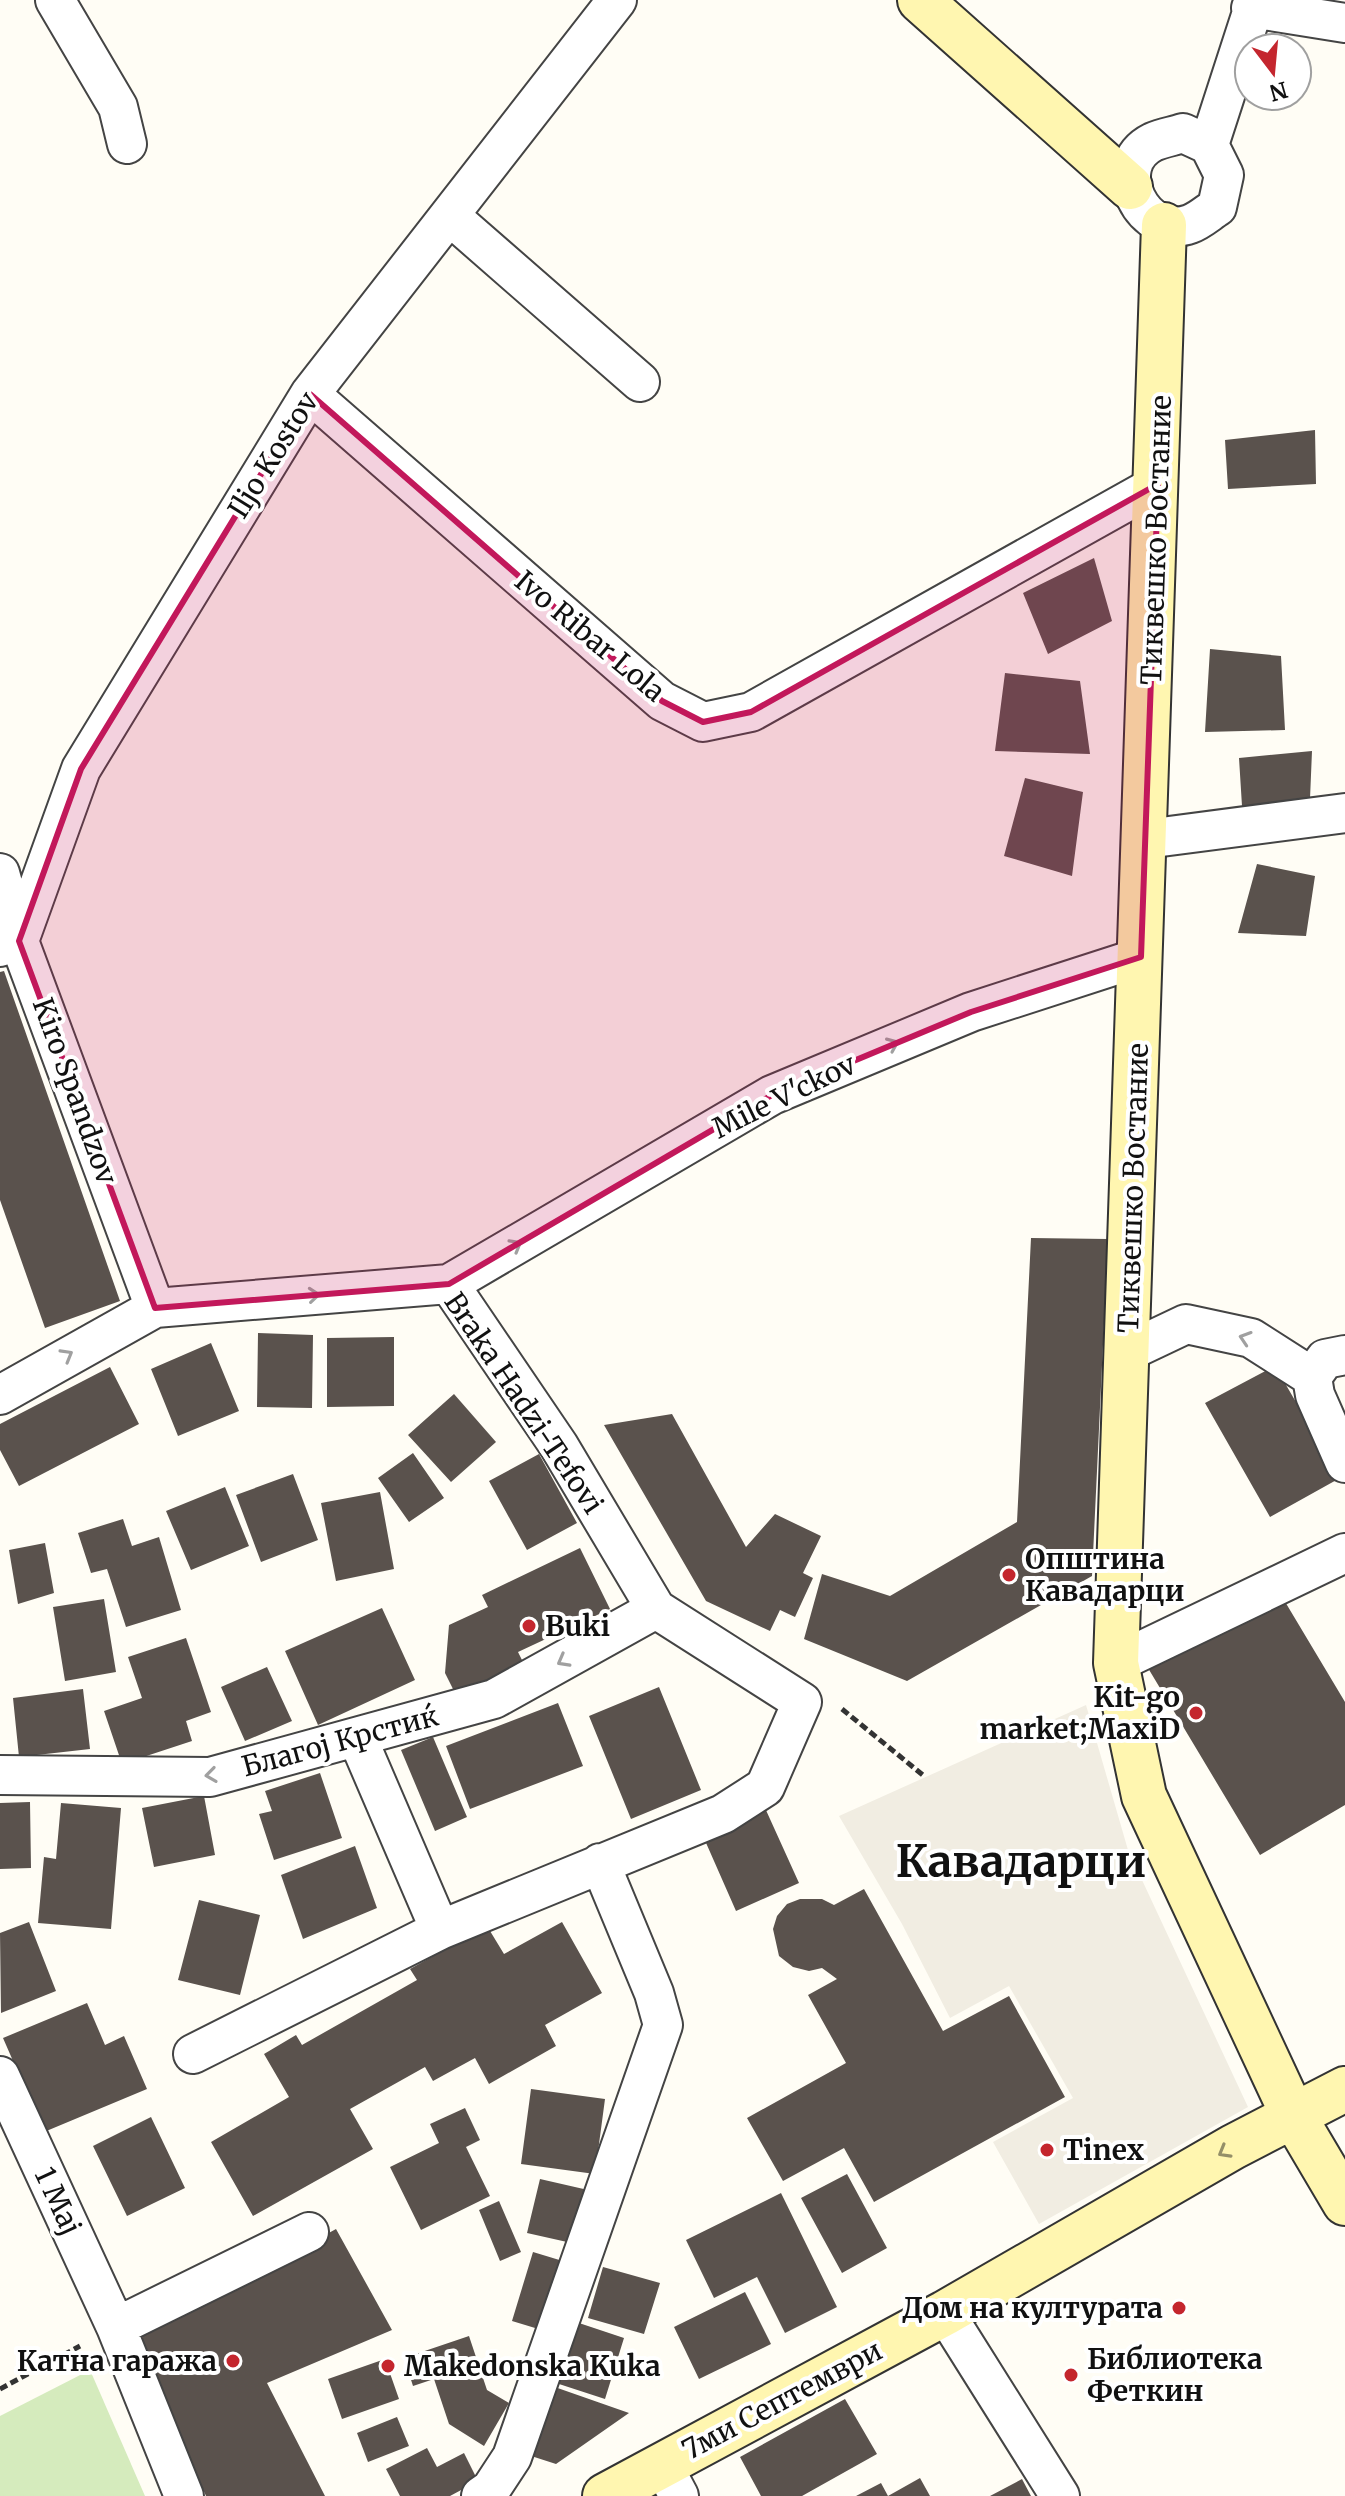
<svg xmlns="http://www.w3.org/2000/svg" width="1345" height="2496" viewBox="0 0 1345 2496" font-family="Merriweather,serif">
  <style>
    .green { fill: #d5ebbd }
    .plaza { fill: #f1ede2 }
    .building { fill: #5a524d }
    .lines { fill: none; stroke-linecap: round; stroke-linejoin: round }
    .street-casing { stroke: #444; stroke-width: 42 }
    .secondary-casing { stroke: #333; stroke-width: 48 }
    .path { stroke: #333; stroke-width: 5; stroke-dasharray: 8 4; stroke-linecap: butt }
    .street { stroke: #fff; stroke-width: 38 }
    .secondary { stroke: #fff6b0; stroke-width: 44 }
    .oneway { stroke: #a0a0a0 }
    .oneway2 { stroke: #948f68 }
    .marked { fill: #c2185b; fill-opacity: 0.2; stroke: #c2185b; stroke-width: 6; stroke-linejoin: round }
    .poi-dot { fill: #c4262e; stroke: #fff; stroke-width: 3 }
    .labels { text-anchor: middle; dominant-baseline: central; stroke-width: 8; stroke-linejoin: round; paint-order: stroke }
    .street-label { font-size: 28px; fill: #111; stroke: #fff }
    .poi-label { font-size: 28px; font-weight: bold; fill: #111; stroke: #fff; text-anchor: start }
    .town-label { font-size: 44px; font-weight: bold; fill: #111; stroke: #fff }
  </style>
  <rect width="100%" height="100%" fill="#fffdf5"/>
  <path class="green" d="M 90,2370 L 145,2496 L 0,2496 L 0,2416 Z"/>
  <path class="plaza" d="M 1086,1705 L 1128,1850 L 1248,2107 L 1039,2224 L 993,2142 L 1073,2098 L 1009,1986 L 950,2018 L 902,1924 L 839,1816 Z"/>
  <path class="building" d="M 1315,430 L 1316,484 L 1228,489 L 1225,440 Z
    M 1094,558 L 1112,621 L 1048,654 L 1023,593 Z
    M 1210,649 L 1281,656 L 1285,730 L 1205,732 Z
    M 1005,673 L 1080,681 L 1090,754 L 995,751 Z
    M 1312,751 L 1310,799 L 1242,806 L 1239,758 Z
    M 1025,778 L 1083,792 L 1072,876 L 1004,856 Z
    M 1257,864 L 1315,876 L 1306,936 L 1238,933 Z
    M 4,971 L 120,1301 L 45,1328 L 0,1200 L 0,972 Z
    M 1031,1238 L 1108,1239 L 1092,1576 L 907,1681 L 804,1639 L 822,1574 L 890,1596 L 1017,1522 Z
    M 258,1333 L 313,1335 L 312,1408 L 257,1407 Z
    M 394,1337 L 394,1406 L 327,1407 L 327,1338 Z
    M 211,1343 L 239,1411 L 178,1436 L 151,1369 Z
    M 1275,1366 L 1340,1478 L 1270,1517 L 1205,1403 Z
    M 110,1367 L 139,1424 L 19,1486 L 0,1450 L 0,1424 Z
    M 454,1394 L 496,1442 L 451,1482 L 408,1435 Z
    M 672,1414 L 746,1547 L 775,1514 L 821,1536 L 803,1573 L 813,1578 L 795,1617 L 780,1610 L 770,1631 L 706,1601 L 604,1425 Z
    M 413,1453 L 444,1498 L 409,1522 L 378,1478 Z
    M 539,1454 L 577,1523 L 527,1550 L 489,1481 Z
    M 293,1474 L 318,1540 L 261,1562 L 236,1495 Z
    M 225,1487 L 249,1546 L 191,1570 L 166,1511 Z
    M 380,1492 L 394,1569 L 336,1581 L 321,1503 Z
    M 123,1519 L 132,1546 L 159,1537 L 181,1610 L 126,1627 L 107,1569 L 91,1573 L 78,1533 Z
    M 45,1543 L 54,1593 L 18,1604 L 9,1550 Z
    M 580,1548 L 610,1609 L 518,1652 L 524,1664 L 457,1697 L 445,1673 L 449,1625 L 488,1607 L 482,1595 Z
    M 1278,1590 L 1345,1702 L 1345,1805 L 1260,1855 L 1148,1668 Z
    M 104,1599 L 116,1672 L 65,1681 L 53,1607 Z
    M 382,1608 L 415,1680 L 318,1725 L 285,1651 Z
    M 186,1638 L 211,1712 L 186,1721 L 192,1741 L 122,1764 L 104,1711 L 142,1698 L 128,1657 Z
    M 267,1667 L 292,1721 L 245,1741 L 221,1687 Z
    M 659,1687 L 701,1790 L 631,1819 L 589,1716 Z
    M 83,1689 L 90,1749 L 19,1757 L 13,1698 Z
    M 558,1703 L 583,1766 L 470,1809 L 446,1746 Z
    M 433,1737 L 467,1817 L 435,1831 L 401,1750 Z
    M 320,1773 L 342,1838 L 274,1860 L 259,1814 L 272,1811 L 265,1791 Z
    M 204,1796 L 215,1855 L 154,1867 L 142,1808 Z
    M 30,1802 L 31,1868 L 0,1869 L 0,1803 Z
    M 61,1803 L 121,1808 L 111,1929 L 38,1923 L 44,1857 L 56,1859 Z
    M 765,1808 L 799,1883 L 736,1911 L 703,1836 Z
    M 355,1846 L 377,1908 L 303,1939 L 281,1875 Z
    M 864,1889 L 943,2031 L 1009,1996 L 1065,2097 L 874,2202 L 844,2148 L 783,2181 L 747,2118 L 846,2063 L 808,1995 L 837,1979 L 822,1968 L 809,1971 L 793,1967 L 779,1956 L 773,1929 L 777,1916 L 787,1904 L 800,1899 L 822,1899 L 834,1905 Z
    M 199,1900 L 260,1915 L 240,1995 L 178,1980 Z
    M 29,1922 L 56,1991 L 1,2013 L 0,1933 Z
    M 562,1922 L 602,1993 L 545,2025 L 556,2046 L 489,2084 L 475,2058 L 433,2081 L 425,2067 L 350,2109 L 373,2149 L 253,2216 L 211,2142 L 289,2097 L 264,2054 L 296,2035 L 302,2045 L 417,1980 L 410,1969 L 487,1926 L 504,1954 Z
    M 87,2003 L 105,2045 L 124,2036 L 147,2089 L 44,2132 L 3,2038 Z
    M 531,2089 L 605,2099 L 595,2174 L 521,2164 Z
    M 465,2108 L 480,2140 L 466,2147 L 490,2196 L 421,2230 L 390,2167 L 439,2143 L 430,2124 Z
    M 151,2117 L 185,2188 L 127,2216 L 93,2146 Z
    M 847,2174 L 887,2248 L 842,2273 L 801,2198 Z
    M 540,2179 L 588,2190 L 576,2244 L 527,2233 Z
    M 781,2193 L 837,2307 L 785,2333 L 757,2277 L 714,2298 L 686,2240 Z
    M 499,2201 L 521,2252 L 500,2261 L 479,2210 Z
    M 336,2229 L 392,2330 L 267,2383 L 325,2496 L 206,2496 L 136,2339 Z
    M 533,2252 L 566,2262 L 545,2331 L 512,2321 Z
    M 603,2267 L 660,2283 L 644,2334 L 588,2318 Z
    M 745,2292 L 771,2344 L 699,2379 L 674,2327 Z
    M 579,2323 L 624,2338 L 605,2399 L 559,2384 Z
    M 469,2336 L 487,2390 L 509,2403 L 484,2446 L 449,2424 L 434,2379 L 413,2386 L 404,2358 Z
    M 385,2359 L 399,2399 L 342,2419 L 328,2379 Z
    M 549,2385 L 629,2413 L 556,2464 L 525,2454 Z
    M 845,2399 L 877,2454 L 802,2496 L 761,2496 L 740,2457 Z
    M 397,2417 L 409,2446 L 368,2462 L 357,2433 Z
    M 427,2448 L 437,2467 L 464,2453 L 478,2481 L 450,2496 L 400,2496 L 386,2469 Z
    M 920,2478 L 930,2496 L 856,2496 L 881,2483 L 888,2496 Z
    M 1022,2479 L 1031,2496 L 990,2496 Z"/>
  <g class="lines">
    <g class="street-casing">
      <path id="street" d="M 55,0 L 118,107 L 127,144
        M 1251,8 L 1345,23
        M 1183,133 L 1209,145 L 1224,175 L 1217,207 C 1209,212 1199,221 1190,224 C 1144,241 1105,166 1153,142 C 1162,138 1174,136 1183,133 Z
        M 1209,145 L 1256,0
        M 450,216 L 640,382
        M 310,394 L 662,701 L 703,722 L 751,712 L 1158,484
        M 1146,839 L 1345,813
        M 0,873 L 19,941 L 155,1308
        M 0,947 L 19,941 L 81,769 L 310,394 L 617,0
        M 1127,1352 L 1186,1324 L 1251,1338 L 1312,1377
        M 1345,1355 L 1325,1359 L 1312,1377 L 1315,1395 L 1345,1463
        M 0,1395 L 155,1308 L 449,1284 L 772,1095 L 971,1012 L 1141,957
        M 1116,1663 L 1345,1553
        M 357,1737 L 440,1930
        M 0,1775 L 210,1777 L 494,1699 L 656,1609
        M 193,2054 L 440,1930 L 723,1814 L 765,1787 L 802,1702 L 656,1609 L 559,1446 L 449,1284
        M 0,2076 L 116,2327 L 184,2496
        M 945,2313 L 1060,2496
        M 116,2327 L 309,2232
        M 662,2464 L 679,2496
        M 481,2496 L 491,2489 L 512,2457 L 663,2025 L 654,1993 L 600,1863"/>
    </g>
    <g class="secondary-casing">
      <path id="secondary" d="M 920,0 L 1130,187
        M 1164,225 L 1116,1663 L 1144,1796 L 1293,2115 L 1345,2203
        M 605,2496 L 945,2313 L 1233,2147 L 1345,2089"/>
    </g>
    <path class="path" d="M 842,1709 L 924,1776
      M 0,2389 L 80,2346"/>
    <use href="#street" class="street"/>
    <use href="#secondary" class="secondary"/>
  </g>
  <defs><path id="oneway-chevron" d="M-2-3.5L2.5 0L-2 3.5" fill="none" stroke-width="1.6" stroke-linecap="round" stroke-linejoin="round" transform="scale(2)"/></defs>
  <g class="oneway">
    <use href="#oneway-chevron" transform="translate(893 1044) rotate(-23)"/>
    <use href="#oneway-chevron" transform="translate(516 1245) rotate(-30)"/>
    <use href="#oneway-chevron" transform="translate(314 1295) rotate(-5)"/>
    <use href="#oneway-chevron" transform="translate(1245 1338) rotate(-162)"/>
    <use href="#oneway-chevron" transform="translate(67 1355) rotate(-30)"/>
    <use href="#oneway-chevron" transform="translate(563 1661) rotate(151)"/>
    <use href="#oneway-chevron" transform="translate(211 1775) rotate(172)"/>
  </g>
  <use class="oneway2" href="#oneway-chevron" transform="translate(1224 2152) rotate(150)"/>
  <path class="marked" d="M 310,394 L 662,701 L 703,722 L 751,712 L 1158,484 L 1141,957 L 971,1012 L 772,1095 L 449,1284 L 155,1308 L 19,941 L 81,769 Z"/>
  <g class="poi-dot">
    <circle cx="1009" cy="1575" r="8"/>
    <circle cx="529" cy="1626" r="8"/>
    <circle cx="1196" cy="1713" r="8"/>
    <circle cx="1047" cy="2150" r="8"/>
    <circle cx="1179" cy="2308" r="8"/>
    <circle cx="233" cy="2361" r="8"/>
    <circle cx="388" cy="2366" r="8"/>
    <circle cx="1071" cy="2375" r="8"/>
  </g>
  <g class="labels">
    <g class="street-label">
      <text transform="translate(273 455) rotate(-58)">Iljo Kostov</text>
      <text transform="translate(1156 540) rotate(-88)">Тиквешко Востание</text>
      <text transform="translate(590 636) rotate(40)">Ivo Ribar Lola</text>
      <text transform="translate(75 1091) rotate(70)">Kiro Spandzov</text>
      <text transform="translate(784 1096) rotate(-26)">Mile V'ckov</text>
      <text transform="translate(1133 1188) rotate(-88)">Тиквешко Востание</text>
      <text transform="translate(524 1403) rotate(56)">Braka Hadzi-Tefovi</text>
      <text transform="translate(340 1741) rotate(-15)">Благој Крстиќ</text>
      <text transform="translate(58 2201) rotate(65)">1 Maj</text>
      <text transform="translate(782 2400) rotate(-28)">7ми Септември</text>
    </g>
    <g class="poi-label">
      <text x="1025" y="1559">Општина<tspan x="1025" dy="32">Кавадарци</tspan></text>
      <text x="545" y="1626">Buki</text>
      <text x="1180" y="1697" text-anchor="end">Kit-go<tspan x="1180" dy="32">market;MaxiD</tspan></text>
      <text x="1063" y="2150">Tinex</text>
      <text x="1163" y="2308" text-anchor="end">Дом на културата</text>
      <text x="1087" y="2359">Библиотека<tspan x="1087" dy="32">Феткин</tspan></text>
      <text x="217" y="2361" text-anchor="end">Катна гаража</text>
      <text x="404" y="2366">Makedonska Kuka</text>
    </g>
    <g class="town-label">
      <text x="1021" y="1861">Кавадарци</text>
    </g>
  </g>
  <g transform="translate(1273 72) rotate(164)"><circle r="38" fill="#ffffff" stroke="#a0a0a0" stroke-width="2"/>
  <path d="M0-6L14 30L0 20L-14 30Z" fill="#c4262e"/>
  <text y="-12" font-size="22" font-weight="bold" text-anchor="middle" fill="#111111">N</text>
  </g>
</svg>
